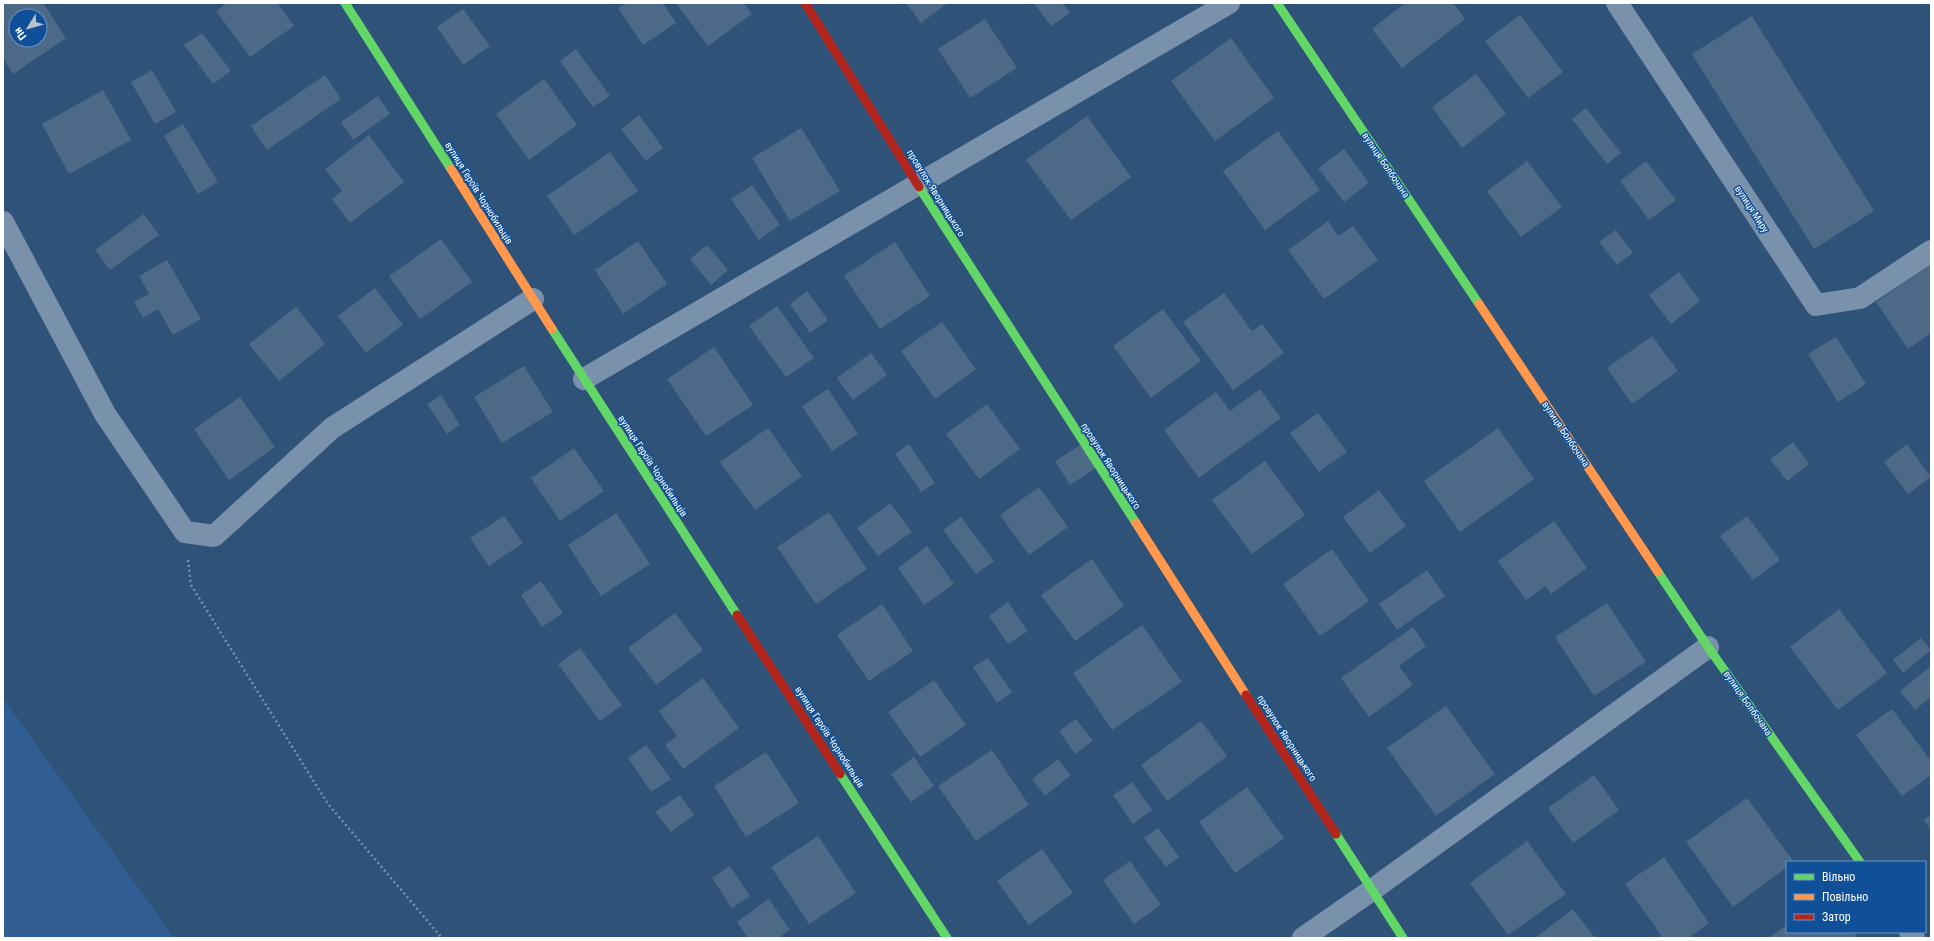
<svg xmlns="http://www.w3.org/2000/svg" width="1934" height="941" viewBox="0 0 1934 941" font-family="'Roboto Condensed',sans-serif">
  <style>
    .water { fill: #315e92 }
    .building { fill: #4d6988; fill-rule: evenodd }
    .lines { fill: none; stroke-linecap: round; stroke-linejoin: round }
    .path { stroke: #7991ab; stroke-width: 2.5; stroke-dasharray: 2 3; stroke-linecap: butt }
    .street { stroke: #7991ab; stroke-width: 22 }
    .fast { stroke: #63d668; stroke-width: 9 }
    .slow { stroke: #ff974d; stroke-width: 9 }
    .jam { stroke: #b3261e; stroke-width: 9 }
    .labels { text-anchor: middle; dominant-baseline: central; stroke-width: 3; stroke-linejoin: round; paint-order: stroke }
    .street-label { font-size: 10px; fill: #fff; stroke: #105098 }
  </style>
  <rect width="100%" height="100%" fill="#2f5279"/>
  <path class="water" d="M 3,698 L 174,938 L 3,938 Z"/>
  <path class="building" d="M 3,3 L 43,3 L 66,38 L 13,74 L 3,58 ZM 16,16 L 40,16 L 40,40 L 16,40 Z
    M 227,3 L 277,3 L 294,26 L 250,57 L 216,11 Z
    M 626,3 L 663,3 L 676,23 L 643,45 L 618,8 Z
    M 676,3 L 744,3 L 752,14 L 708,46 Z
    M 906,3 L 948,3 L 921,23 Z
    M 1034,3 L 1063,3 L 1070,13 L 1051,26 Z
    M 1405,3 L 1453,3 L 1465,19 L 1402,68 L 1372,29 Z
    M 463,9 L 490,46 L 463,65 L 437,27 Z
    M 1520,15 L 1563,72 L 1528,98 L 1485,41 Z
    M 1752,16 L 1874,211 L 1814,249 L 1692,54 Z
    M 985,19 L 1017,68 L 970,98 L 938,49 Z
    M 202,33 L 231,71 L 213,84 L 184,45 Z
    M 1231,38 L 1274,98 L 1215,141 L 1171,81 Z
    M 576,49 L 610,96 L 593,107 L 560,61 Z
    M 152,70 L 176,112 L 155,124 L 131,82 Z
    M 1476,74 L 1506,114 L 1462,148 L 1432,107 Z
    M 325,75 L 341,99 L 267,150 L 251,126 Z
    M 544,79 L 577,125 L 529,160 L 496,114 Z
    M 103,90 L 131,140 L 69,174 L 42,124 Z
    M 378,96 L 390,114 L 353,140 L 341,122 Z
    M 1586,108 L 1621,153 L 1607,164 L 1572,119 Z
    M 639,115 L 663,148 L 646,161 L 621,129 Z
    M 1087,116 L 1131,177 L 1071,220 L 1026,160 Z
    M 183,124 L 218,182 L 198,194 L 164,136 Z
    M 801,128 L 840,191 L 790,221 L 752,158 Z
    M 1278,131 L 1320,190 L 1265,230 L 1223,171 Z
    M 369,135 L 404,182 L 350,223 L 332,199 L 342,191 L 325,169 Z
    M 1344,149 L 1369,183 L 1344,202 L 1318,168 Z
    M 610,152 L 638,191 L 574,235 L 547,196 Z
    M 1527,161 L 1562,207 L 1521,237 L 1487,191 Z
    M 1646,161 L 1676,200 L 1649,220 L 1620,181 Z
    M 752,185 L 780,225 L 759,240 L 731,199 Z
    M 144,214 L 159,235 L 110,270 L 95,250 Z
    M 1328,221 L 1338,236 L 1353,226 L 1378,260 L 1324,299 L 1288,250 Z
    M 1616,230 L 1633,253 L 1617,265 L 1599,242 Z
    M 441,239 L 472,282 L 420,319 L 389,276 Z
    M 638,241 L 667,284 L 623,314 L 595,270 Z
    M 895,242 L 930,296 L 880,329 L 844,276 Z
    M 707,245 L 728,270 L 711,285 L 690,259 Z
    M 167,260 L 201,319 L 173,335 L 158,309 L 143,318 L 134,302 L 149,294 L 139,276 Z
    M 1931,264 L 1931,333 L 1908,349 L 1876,302 Z
    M 1679,272 L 1700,301 L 1671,324 L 1649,295 Z
    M 375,288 L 403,325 L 366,353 L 338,316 Z
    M 807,291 L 828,320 L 810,333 L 790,304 Z
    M 1224,293 L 1252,331 L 1262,324 L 1284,353 L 1233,390 L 1183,322 Z
    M 777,306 L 814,358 L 786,377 L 749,326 Z
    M 296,307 L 325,344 L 279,381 L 249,344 Z
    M 1163,309 L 1201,361 L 1151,398 L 1113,346 Z
    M 942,322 L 976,369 L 935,399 L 901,351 Z
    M 1652,336 L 1678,371 L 1632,404 L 1607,368 Z
    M 1836,337 L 1866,384 L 1838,402 L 1808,354 Z
    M 714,347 L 753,405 L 706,436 L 667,379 Z
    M 871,353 L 887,375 L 853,400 L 837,378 Z
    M 524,366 L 553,412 L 502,443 L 474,397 Z
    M 828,389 L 858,434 L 832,451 L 802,406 Z
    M 1260,389 L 1281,418 L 1199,478 L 1164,430 L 1216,392 L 1230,411 Z
    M 441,395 L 460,425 L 447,434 L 427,404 Z
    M 240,397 L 275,447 L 229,480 L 194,429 Z
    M 987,404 L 1020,449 L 979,479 L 946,434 Z
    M 1318,413 L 1347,452 L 1319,472 L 1290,433 Z
    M 768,428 L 802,476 L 755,510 L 720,462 Z
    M 1498,428 L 1534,479 L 1460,532 L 1424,481 Z
    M 1793,442 L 1809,464 L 1787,481 L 1770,459 Z
    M 909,444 L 935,483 L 921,492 L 895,454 Z
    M 1082,444 L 1097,467 L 1070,485 L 1055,461 Z
    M 1907,444 L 1931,477 L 1908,494 L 1884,462 Z
    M 574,448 L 604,491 L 560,521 L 531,478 Z
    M 1265,461 L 1305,515 L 1252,554 L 1212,500 Z
    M 1039,487 L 1068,527 L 1029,555 L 1000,515 Z
    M 1379,490 L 1406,526 L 1370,553 L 1343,517 Z
    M 890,503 L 912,532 L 878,556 L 857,528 Z
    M 829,512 L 867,569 L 816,604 L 777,547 Z
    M 616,513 L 650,564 L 601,596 L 568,545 Z
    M 504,516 L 523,543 L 489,566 L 470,538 Z
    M 1747,516 L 1780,560 L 1753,580 L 1720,536 Z
    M 961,517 L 994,561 L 976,574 L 943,530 Z
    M 1554,521 L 1587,568 L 1551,594 L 1546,586 L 1526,600 L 1498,561 Z
    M 927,546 L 954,584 L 924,605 L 898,568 Z
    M 1332,549 L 1369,601 L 1320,636 L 1283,584 Z
    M 1092,559 L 1124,606 L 1075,641 L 1041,595 Z
    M 1427,570 L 1445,596 L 1397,630 L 1379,604 Z
    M 541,581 L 563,613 L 542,627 L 521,595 Z
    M 1008,602 L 1028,631 L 1008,644 L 989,616 Z
    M 1607,603 L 1646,662 L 1594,696 L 1555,637 Z
    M 882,604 L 913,651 L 869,681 L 837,635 Z
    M 1839,609 L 1887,673 L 1838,710 L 1790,647 Z
    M 675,613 L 703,650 L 656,685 L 628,648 Z
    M 1142,625 L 1182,682 L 1112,730 L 1073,673 Z
    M 1413,627 L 1426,646 L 1399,666 L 1413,685 L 1369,717 L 1341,678 Z
    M 1921,638 L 1931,650 L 1903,673 L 1893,660 Z
    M 580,648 L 622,705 L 600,721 L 558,664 Z
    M 988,658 L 1012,692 L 997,703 L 973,667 Z
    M 1931,666 L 1931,697 L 1915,710 L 1900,691 Z
    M 703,678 L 739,728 L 683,769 L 665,745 L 677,736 L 659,711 Z
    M 934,680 L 966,725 L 920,757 L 888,712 Z
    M 1446,706 L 1495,774 L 1436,816 L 1387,748 Z
    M 1892,709 L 1931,761 L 1931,775 L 1902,796 L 1856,735 Z
    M 1076,719 L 1093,741 L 1075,754 L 1059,731 Z
    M 1201,721 L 1227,756 L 1167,801 L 1141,765 Z
    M 646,745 L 671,779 L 651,792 L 628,758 Z
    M 992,750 L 1029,805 L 976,841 L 938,786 Z
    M 766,752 L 799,803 L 746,837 L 714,786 Z
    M 914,757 L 934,786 L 911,802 L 891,774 Z
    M 1058,759 L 1071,775 L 1045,796 L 1032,779 Z
    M 1594,775 L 1619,810 L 1573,843 L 1548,808 Z
    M 1132,782 L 1152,810 L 1133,824 L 1113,795 Z
    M 1247,787 L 1284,838 L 1235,873 L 1199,822 Z
    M 680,795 L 694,815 L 671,832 L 655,812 Z
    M 1747,798 L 1794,862 L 1787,862 L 1787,867 L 1733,907 L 1686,842 Z
    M 1931,815 L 1931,830 L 1924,820 Z
    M 1158,828 L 1179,857 L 1166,867 L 1144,838 Z
    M 818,836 L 856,893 L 809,924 L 771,867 Z
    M 1527,841 L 1566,894 L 1508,935 L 1470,883 Z
    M 1042,849 L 1073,893 L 1029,925 L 997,881 Z
    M 1664,857 L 1709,923 L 1688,938 L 1663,938 L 1625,884 Z
    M 1130,861 L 1161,905 L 1134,924 L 1103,880 Z
    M 730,866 L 750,896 L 732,908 L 712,878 Z
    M 769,899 L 790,930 L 778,938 L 748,938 L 737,922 Z
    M 1573,909 L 1595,938 L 1535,938 Z
    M 1787,925 L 1787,932 L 1854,932 L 1858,938 L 1768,938 Z"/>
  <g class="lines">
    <path class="path" d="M 188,560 L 191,585 L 328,804 L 442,938"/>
    <path class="street" d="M 1617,3 L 1816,305 L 1860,298 L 1931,251
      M 3,222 L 105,414 L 185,532 L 214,536 L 332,428 L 533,299
      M 584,379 L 1229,3
      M 1910,932 L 1914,938
      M 1303,938 L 1372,890 L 1708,647"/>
    <path class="fast" d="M 345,3 L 451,169
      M 1277,3 L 1479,304
      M 919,187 L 1136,523
      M 552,329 L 737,615
      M 1658,572 L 1708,647 L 1860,862
      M 840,774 L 947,938
      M 1336,834 L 1403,938"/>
    <path class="slow" d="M 451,169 L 552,329
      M 1479,304 L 1658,572
      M 1136,523 L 1246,695"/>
    <path class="jam" d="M 805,3 L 919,187
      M 737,615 L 840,774
      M 1246,695 L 1336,834"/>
  </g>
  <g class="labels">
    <g class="street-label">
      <text transform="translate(1386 165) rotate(56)">вулиця Болбочана</text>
      <text transform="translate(479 193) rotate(58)">вулиця Героїв Чорнобильців</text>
      <text transform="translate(936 193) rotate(58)">провулок Яворницького</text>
      <text transform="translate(1752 209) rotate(57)">вулиця Миру</text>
      <text transform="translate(1566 434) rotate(56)">вулиця Болбочана</text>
      <text transform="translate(653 466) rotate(57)">вулиця Героїв Чорнобильців</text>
      <text transform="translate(1111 466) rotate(57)">провулок Яворницького</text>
      <text transform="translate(1748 703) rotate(55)">вулиця Болбочана</text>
      <text transform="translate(830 737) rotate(57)">вулиця Героїв Чорнобильців</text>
      <text transform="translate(1287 738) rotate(57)">провулок Яворницького</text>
    </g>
  </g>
  <rect width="1934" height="941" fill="none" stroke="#ffffff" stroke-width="8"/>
  <rect x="1786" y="861" width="140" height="72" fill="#105098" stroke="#7096c1"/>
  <rect x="1794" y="874" width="20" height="6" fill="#63d668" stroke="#7096c1"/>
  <text x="1822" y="881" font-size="12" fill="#ffffff">Вільно</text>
  <rect x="1794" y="894" width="20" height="6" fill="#ff974d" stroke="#7096c1"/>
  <text x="1822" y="901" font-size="12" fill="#ffffff">Повільно</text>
  <rect x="1794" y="914" width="20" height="6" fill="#b3261e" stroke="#7096c1"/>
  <text x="1822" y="921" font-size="12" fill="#ffffff">Затор</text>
  <g transform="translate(28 28) rotate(233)"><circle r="19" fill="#105098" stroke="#7096c1"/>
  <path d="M0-3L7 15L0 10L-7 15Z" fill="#b6c2d0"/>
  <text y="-6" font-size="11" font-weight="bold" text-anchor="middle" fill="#ffffff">Пн</text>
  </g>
</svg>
